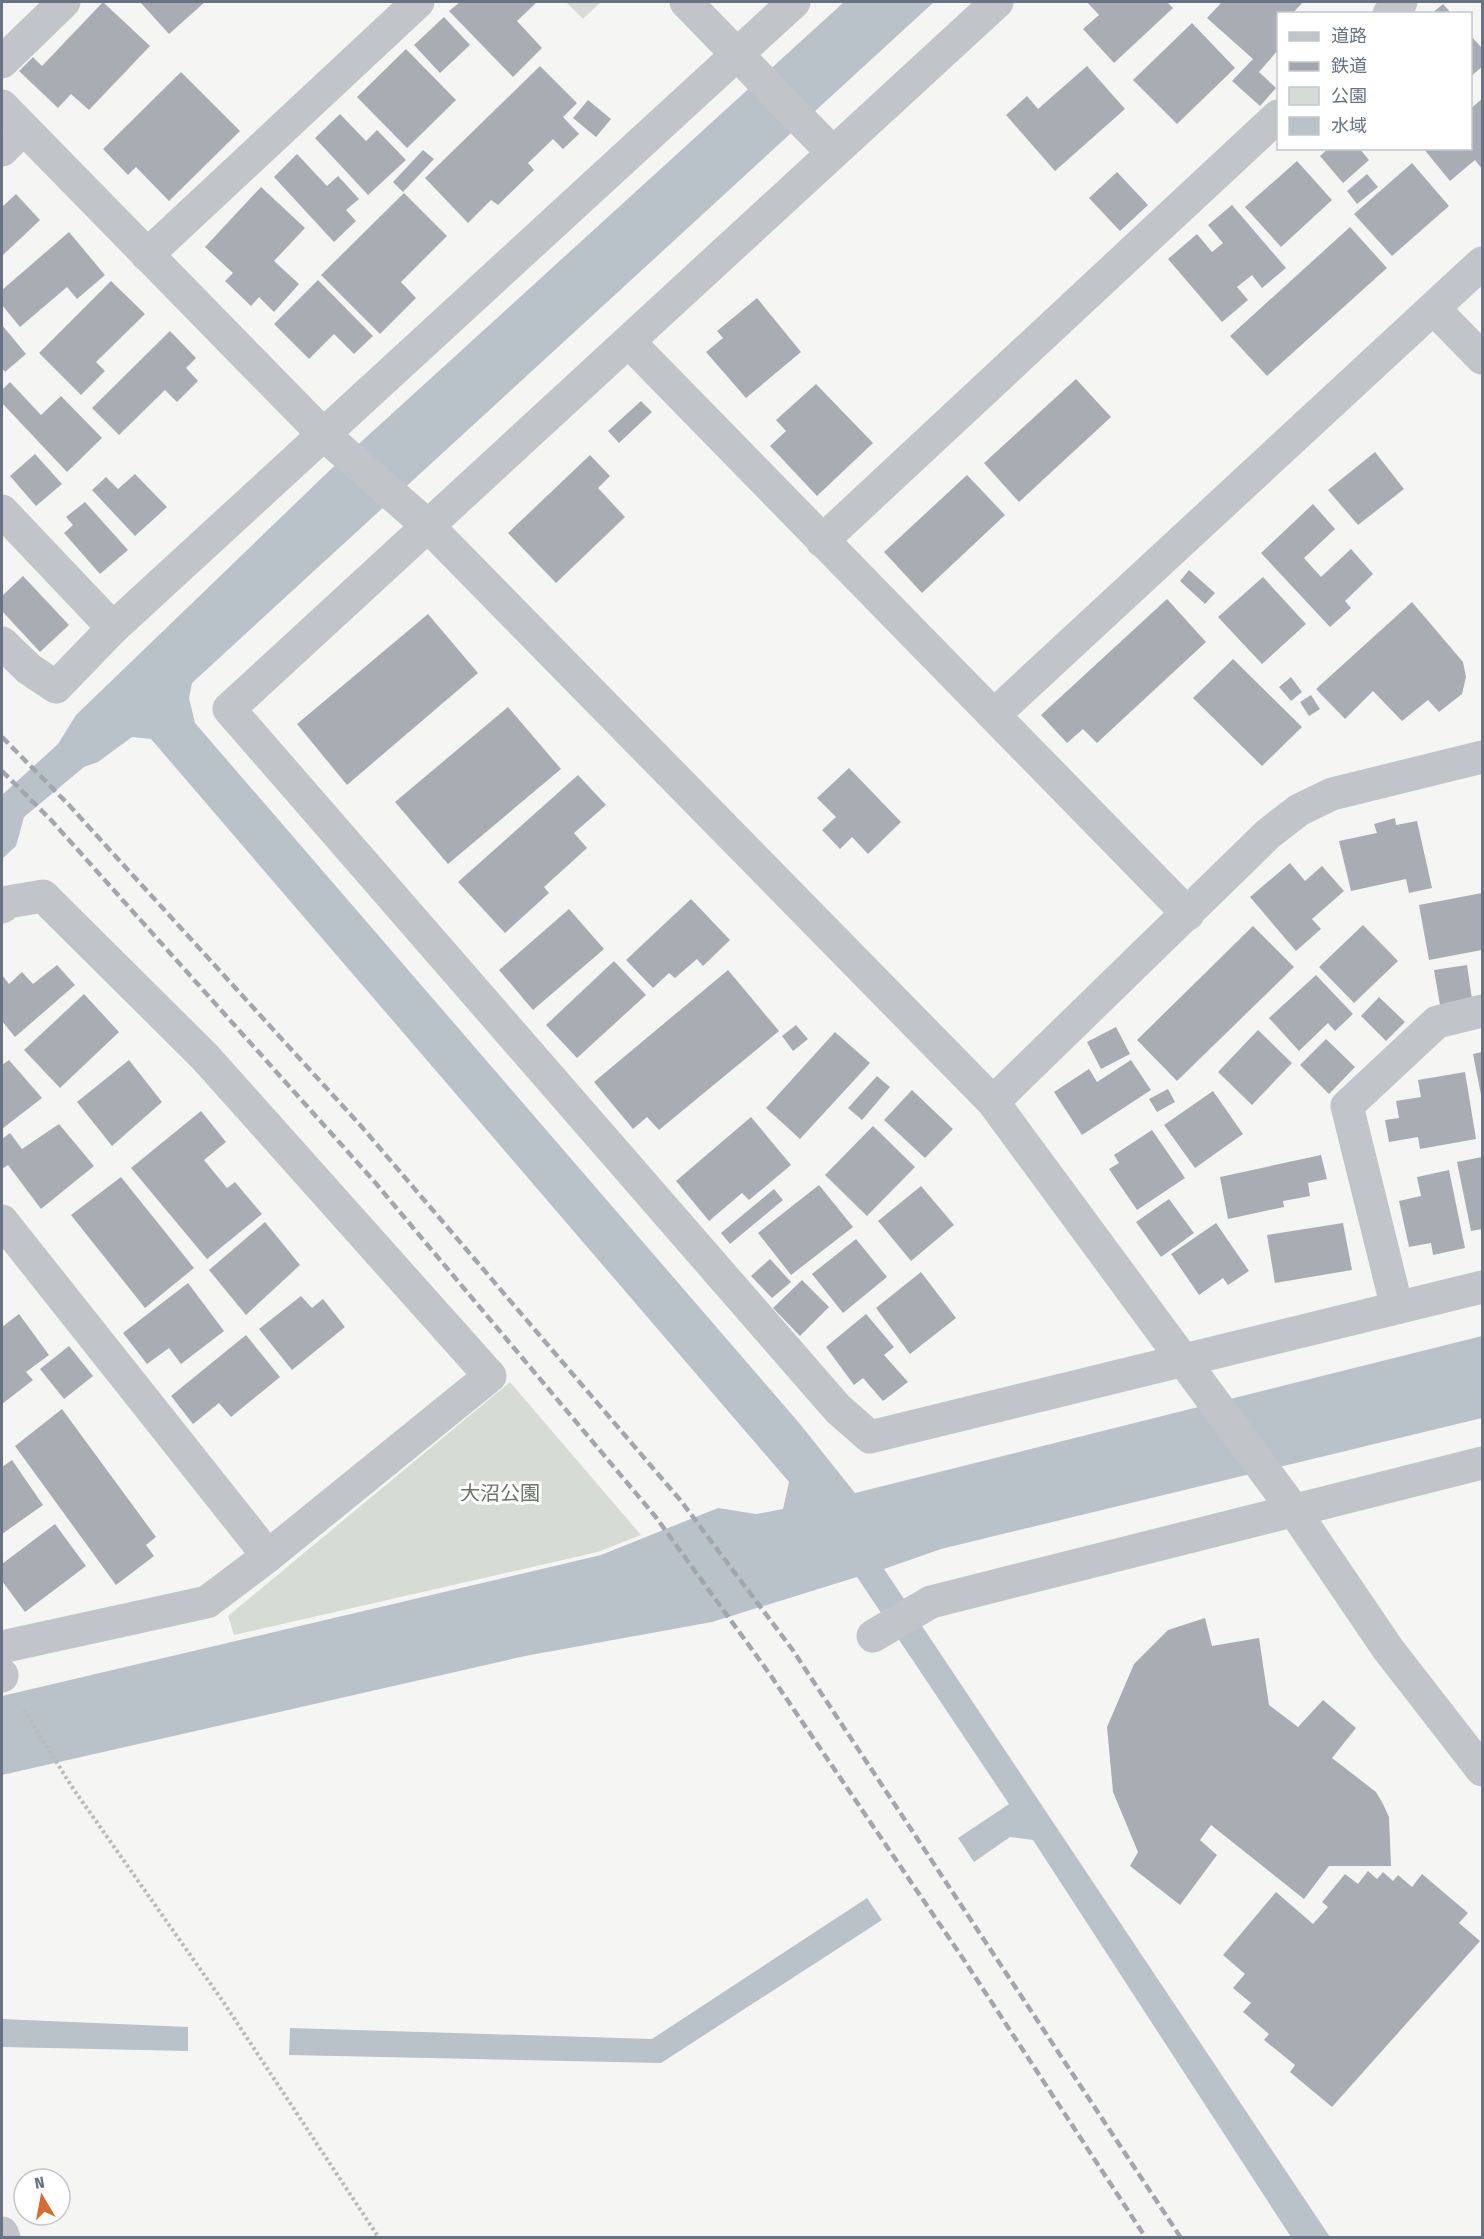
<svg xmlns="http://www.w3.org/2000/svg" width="1484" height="2239" viewBox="0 0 1484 2239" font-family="'Fira Sans Condensed','Noto Sans JP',sans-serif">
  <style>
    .green { fill: #d6dcd4 }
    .water { fill: #b9c2c8 }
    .building { fill: #a8adb4 }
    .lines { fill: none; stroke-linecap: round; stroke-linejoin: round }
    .path { stroke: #b9bbbe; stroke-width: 4; stroke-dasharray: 3 3; stroke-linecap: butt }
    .minor { stroke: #c1c4c8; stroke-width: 33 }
    .tertiary { stroke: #c1c4c8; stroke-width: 33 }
    .rail { stroke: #a3a7ad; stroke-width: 4.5; stroke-dasharray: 9 4.5; stroke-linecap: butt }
    .labels { text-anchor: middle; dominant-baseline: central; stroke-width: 6; stroke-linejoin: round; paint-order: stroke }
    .park-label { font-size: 20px; fill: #677965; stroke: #fff }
  </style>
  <rect width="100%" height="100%" fill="#f5f6f3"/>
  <path class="green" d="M 566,2 L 601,2 L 583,19 Z
    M 510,1382 L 641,1535 L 598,1552 L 234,1635 L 228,1616 Z"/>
  <path class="water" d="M 844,2 L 934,2 L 192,683 L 189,698 L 195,723 L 800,1424 L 855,1493 L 1482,1336 L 1482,1418 L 941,1549 L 884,1569 L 1330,2237 L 1291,2237 L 1033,1840 L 1010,1837 L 974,1862 L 958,1838 L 1009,1804 L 857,1577 L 712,1622 L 525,1656 L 2,1775 L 2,1696 L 601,1555 L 718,1508 L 756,1514 L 783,1509 L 789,1482 L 151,739 L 132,737 L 98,762 L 84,767 L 24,817 L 16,846 L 2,859 L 2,795 L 58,744 L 76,715 L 329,471 Z
    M 867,1898 L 882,1920 L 661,2063 L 289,2055 L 290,2028 L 652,2039 Z
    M 2,2019 L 188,2027 L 188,2051 L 2,2047 Z"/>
  <path class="building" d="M 103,2 L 150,46 L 89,110 L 71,94 L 58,108 L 19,71 L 33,57 L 42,66 Z
    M 140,2 L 205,2 L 169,34 Z
    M 460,2 L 537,2 L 517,21 L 542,48 L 513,77 L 449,11 Z
    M 1087,2 L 1167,2 L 1173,8 L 1114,63 L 1083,29 L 1099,15 Z
    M 1222,2 L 1303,2 L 1292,14 L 1278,14 L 1278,50 L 1259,72 L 1276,88 L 1260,106 L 1232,81 L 1253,59 L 1207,18 Z
    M 1443,4 L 1452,14 L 1431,14 Z
    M 444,17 L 470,45 L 440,73 L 414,45 Z
    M 1192,23 L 1235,68 L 1177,124 L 1133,80 Z
    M 1470,35 L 1482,48 L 1482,67 L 1470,77 Z
    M 406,49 L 456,100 L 407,148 L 357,97 Z
    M 540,66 L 577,103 L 563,117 L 579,134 L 563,149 L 553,139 L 528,163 L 534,170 L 498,205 L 491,200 L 468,223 L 425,178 Z
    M 1087,66 L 1125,109 L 1055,171 L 1006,115 L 1027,96 L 1038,109 Z
    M 181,72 L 240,131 L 169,201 L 136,167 L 128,175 L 103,149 Z
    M 1482,99 L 1482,169 L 1475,160 L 1450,181 L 1423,148 L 1470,148 L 1470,109 Z
    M 588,100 L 611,119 L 596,137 L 573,118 Z
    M 340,114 L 366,141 L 377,130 L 406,160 L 368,195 L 315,138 Z
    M 1329,148 L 1359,148 L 1369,160 L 1343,183 L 1320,156 Z
    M 423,150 L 434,159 L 403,192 L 393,182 Z
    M 297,154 L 327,186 L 338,176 L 359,199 L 346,210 L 356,221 L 334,242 L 274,177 Z
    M 1297,161 L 1332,200 L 1281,247 L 1245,207 Z
    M 1412,163 L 1449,206 L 1392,256 L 1354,214 Z
    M 1117,172 L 1148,205 L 1120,231 L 1089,198 Z
    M 1367,174 L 1378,187 L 1357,204 L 1347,191 Z
    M 261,187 L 305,228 L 274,261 L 299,284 L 274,312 L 259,297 L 251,306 L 225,281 L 233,273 L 205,247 Z
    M 404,193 L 447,236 L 401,282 L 416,298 L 380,334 L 321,275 Z
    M 16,194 L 40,220 L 2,256 L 2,207 Z
    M 1232,205 L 1286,268 L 1262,288 L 1252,275 L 1237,287 L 1248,300 L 1222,322 L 1168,259 L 1197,234 L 1212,252 L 1223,243 L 1208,225 Z
    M 1350,227 L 1387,268 L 1267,376 L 1230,336 Z
    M 69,232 L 105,275 L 77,299 L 67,287 L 20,327 L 2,305 L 2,290 Z
    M 318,280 L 373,336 L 354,354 L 334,334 L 309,359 L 274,324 Z
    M 111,281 L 145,314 L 96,362 L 105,371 L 81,395 L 39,353 Z
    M 757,298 L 801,352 L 746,398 L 706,352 L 723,338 L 717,331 Z
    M 2,325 L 26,354 L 5,372 L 2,368 Z
    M 170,331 L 196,358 L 186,368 L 198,381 L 177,402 L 165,390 L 119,435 L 92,408 Z
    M 1076,379 L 1111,417 L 1019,502 L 984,463 Z
    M 10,382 L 41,415 L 61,396 L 102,438 L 67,472 L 2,403 L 2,390 Z
    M 816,384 L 873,443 L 817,496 L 770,446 L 786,431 L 776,420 Z
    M 641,401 L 652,412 L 619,443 L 608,431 Z
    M 1375,452 L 1404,489 L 1358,525 L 1328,490 Z
    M 35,454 L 62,484 L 36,506 L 10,476 Z
    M 590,455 L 610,476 L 598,488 L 625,517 L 556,583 L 508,533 Z
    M 135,474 L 167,507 L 135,536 L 92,490 L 106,477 L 118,489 Z
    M 967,475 L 1005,515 L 922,593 L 884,552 Z
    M 85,502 L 128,550 L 100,574 L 64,533 L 73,525 L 66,517 Z
    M 1313,504 L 1335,529 L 1304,558 L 1321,577 L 1351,549 L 1373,574 L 1345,601 L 1351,608 L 1330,627 L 1261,553 Z
    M 1189,570 L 1215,593 L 1205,604 L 1180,581 Z
    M 23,576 L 69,625 L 40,652 L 2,611 L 2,596 Z
    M 1263,577 L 1306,624 L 1262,664 L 1218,617 Z
    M 1167,599 L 1206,642 L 1097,743 L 1083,729 L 1067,743 L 1041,715 Z
    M 1412,602 L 1463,662 L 1466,677 L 1462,694 L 1439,712 L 1428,700 L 1402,721 L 1373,691 L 1345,719 L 1316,689 Z
    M 428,614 L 478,673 L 347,785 L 297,724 Z
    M 1233,659 L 1302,727 L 1262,766 L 1193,698 Z
    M 1291,677 L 1302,692 L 1291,701 L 1279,687 Z
    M 1311,695 L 1320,709 L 1309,716 L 1300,702 Z
    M 508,707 L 561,769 L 448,864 L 395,802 Z
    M 849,768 L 901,822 L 868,854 L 852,837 L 840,849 L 822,830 L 836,817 L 817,798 Z
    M 578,775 L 606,805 L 574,833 L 587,848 L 544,887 L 549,893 L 505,933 L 458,882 Z
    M 1395,818 L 1396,825 L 1417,821 L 1432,888 L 1409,893 L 1406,879 L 1351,891 L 1339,841 L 1377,833 L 1374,824 Z
    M 1290,863 L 1305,881 L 1322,866 L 1344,891 L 1312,919 L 1321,929 L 1296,951 L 1250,897 Z
    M 1482,893 L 1482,950 L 1429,960 L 1419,905 Z
    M 691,899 L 730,940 L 703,966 L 697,959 L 675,978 L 669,973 L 653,988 L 626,960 Z
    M 569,909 L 604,949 L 533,1010 L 499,970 Z
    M 1363,925 L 1398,961 L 1354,1003 L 1319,967 Z
    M 1253,926 L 1294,967 L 1177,1081 L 1137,1040 Z
    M 614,961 L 646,995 L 577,1058 L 546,1025 Z
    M 57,965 L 75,985 L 15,1037 L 2,1021 L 2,975 L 9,984 L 22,972 L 33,984 Z
    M 1467,965 L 1472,999 L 1440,1005 L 1434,970 Z
    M 728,970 L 779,1031 L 659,1130 L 647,1117 L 633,1129 L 594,1082 Z
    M 1316,975 L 1353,1014 L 1335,1031 L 1328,1023 L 1299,1051 L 1269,1018 Z
    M 84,994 L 119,1032 L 60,1088 L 24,1050 Z
    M 1379,997 L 1405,1022 L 1386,1041 L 1361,1016 Z
    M 796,1025 L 808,1039 L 793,1051 L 782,1036 Z
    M 1116,1027 L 1130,1054 L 1101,1069 L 1087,1042 Z
    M 1258,1030 L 1292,1063 L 1252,1105 L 1218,1072 Z
    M 835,1032 L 870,1063 L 800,1139 L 766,1108 Z
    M 1326,1039 L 1355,1067 L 1329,1094 L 1300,1065 Z
    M 1482,1052 L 1482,1095 L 1481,1095 L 1473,1054 Z
    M 9,1060 L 42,1098 L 2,1129 L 2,1065 Z
    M 129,1060 L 162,1102 L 112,1146 L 77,1102 Z
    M 1131,1060 L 1151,1090 L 1082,1135 L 1054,1092 L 1089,1069 L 1097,1082 Z
    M 1465,1072 L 1476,1139 L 1420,1149 L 1418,1137 L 1389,1142 L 1385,1120 L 1399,1118 L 1396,1101 L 1421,1097 L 1418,1080 Z
    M 877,1076 L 890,1087 L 862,1120 L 848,1108 Z
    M 1168,1089 L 1175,1102 L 1157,1112 L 1149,1099 Z
    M 912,1090 L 953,1129 L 925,1158 L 884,1120 Z
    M 1213,1091 L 1243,1134 L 1195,1168 L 1164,1125 Z
    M 201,1111 L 226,1142 L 204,1160 L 227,1188 L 235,1182 L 262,1214 L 207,1259 L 131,1168 Z
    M 751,1117 L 791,1165 L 749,1200 L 742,1193 L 709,1221 L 676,1181 Z
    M 59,1124 L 94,1166 L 41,1209 L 8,1165 L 2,1169 L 2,1139 L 10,1133 L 22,1149 Z
    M 873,1126 L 915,1167 L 867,1216 L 825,1175 Z
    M 1152,1130 L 1185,1178 L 1137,1210 L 1109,1169 L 1119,1163 L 1114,1155 Z
    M 1321,1155 L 1327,1179 L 1308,1183 L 1310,1196 L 1283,1201 L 1284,1207 L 1228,1219 L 1220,1177 Z
    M 1482,1157 L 1482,1229 L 1471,1231 L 1457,1162 Z
    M 1449,1170 L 1465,1248 L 1433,1255 L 1431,1243 L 1409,1247 L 1399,1201 L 1421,1196 L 1417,1177 Z
    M 121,1177 L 194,1268 L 145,1308 L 71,1215 Z
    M 819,1185 L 853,1227 L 791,1275 L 758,1233 Z
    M 921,1186 L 954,1225 L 911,1261 L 878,1221 Z
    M 774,1189 L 783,1200 L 730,1244 L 721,1233 Z
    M 1169,1199 L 1194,1233 L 1161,1257 L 1136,1222 Z
    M 265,1222 L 300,1265 L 246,1315 L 209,1270 Z
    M 1216,1223 L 1249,1271 L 1228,1285 L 1223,1278 L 1199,1295 L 1171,1254 Z
    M 1343,1223 L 1352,1270 L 1275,1283 L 1267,1235 Z
    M 856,1239 L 887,1277 L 843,1313 L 812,1274 Z
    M 770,1259 L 791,1282 L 772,1298 L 751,1276 Z
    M 921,1272 L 956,1318 L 910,1354 L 876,1308 Z
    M 802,1280 L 829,1307 L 800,1336 L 773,1308 Z
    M 188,1283 L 224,1331 L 181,1364 L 169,1348 L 147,1364 L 123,1333 Z
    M 301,1296 L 312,1308 L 323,1299 L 345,1327 L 292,1370 L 259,1329 Z
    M 19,1314 L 49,1355 L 26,1372 L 33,1380 L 2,1404 L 2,1327 Z
    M 866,1314 L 894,1347 L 884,1355 L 908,1382 L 883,1401 L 863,1378 L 854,1385 L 826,1347 Z
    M 246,1335 L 280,1377 L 231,1417 L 219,1403 L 193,1424 L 171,1396 Z
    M 69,1346 L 93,1376 L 64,1399 L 40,1369 Z
    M 62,1409 L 156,1537 L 146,1545 L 154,1556 L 116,1585 L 15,1446 Z
    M 12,1460 L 43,1505 L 2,1534 L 2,1467 Z
    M 55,1524 L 86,1566 L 25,1612 L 2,1581 L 2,1564 Z
    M 1205,1618 L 1212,1646 L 1259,1638 L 1269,1705 L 1298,1727 L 1323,1700 L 1356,1728 L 1332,1758 L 1376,1792 L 1383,1804 L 1389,1817 L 1391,1866 L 1329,1866 L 1304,1899 L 1211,1825 L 1200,1840 L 1217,1855 L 1180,1905 L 1130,1866 L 1138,1852 L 1113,1792 L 1107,1727 L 1134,1664 L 1168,1630 Z
    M 1368,1871 L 1377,1879 L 1383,1872 L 1393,1881 L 1398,1875 L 1412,1887 L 1422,1874 L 1468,1913 L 1459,1923 L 1480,1941 L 1332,2107 L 1290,2072 L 1295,2065 L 1264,2040 L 1269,2034 L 1243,2012 L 1251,2003 L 1233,1988 L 1245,1974 L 1223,1955 L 1276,1892 L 1313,1924 L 1328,1907 L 1322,1902 L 1345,1874 L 1358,1884 Z"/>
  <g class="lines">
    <path class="path" d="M 24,1710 L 72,1787 L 224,2003 L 379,2238"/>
    <path class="minor" d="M 686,2 L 833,153
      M 997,2 L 229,709 L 838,1409 L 870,1437 L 1482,1287
      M 1389,14 L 1401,2
      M 2,62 L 64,2
      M 2,150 L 23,129
      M 147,255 L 418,2
      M 1434,309 L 1482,358
      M 629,342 L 1188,914
      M 323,434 L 427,525 L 993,1102 L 1295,1512
      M 2,511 L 113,628
      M 822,541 L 1278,116
      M 2,643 L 29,669 L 56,687 L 113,628 L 794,2
      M 995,714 L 1482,263
      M 2,907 L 8,902 L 43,896 L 205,1057 L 490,1376 L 268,1556 L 207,1602 L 2,1647
      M 993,1102 L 1268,834 L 1299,810 L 1332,794 L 1482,757
      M 2,1221 L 268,1556
      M 1397,1308 L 1347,1106 L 1437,1022 L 1482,1011
      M 873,1636 L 931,1602 L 1482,1463
      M 2,1675 L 2,1676
      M 2,2233 L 4,2238"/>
    <path class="tertiary" d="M 2,106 L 323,434
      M 1295,1512 L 1388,1649 L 1482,1770"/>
    <path class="rail" d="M 2,737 L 68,804 L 361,1126 L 681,1501 L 792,1649 L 1181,2238
      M 2,771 L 51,820 L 373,1180 L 655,1516 L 769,1673 L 964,1960 L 1146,2238"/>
  </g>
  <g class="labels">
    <g class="park-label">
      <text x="500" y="1493">大沼公園</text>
    </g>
  </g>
  <rect width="1484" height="2239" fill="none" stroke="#677282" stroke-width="6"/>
  <rect x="1277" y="12" width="195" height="138" fill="#ffffff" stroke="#c2c7cd" stroke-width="1.5"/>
  <rect x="1289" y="32" width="30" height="9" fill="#c1c4c8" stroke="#c2c7cd" stroke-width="1.5"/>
  <text x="1331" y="42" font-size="18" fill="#677282">道路</text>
  <rect x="1289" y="62" width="30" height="9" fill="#a3a7ad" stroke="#c2c7cd" stroke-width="1.5"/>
  <text x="1331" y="72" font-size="18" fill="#677282">鉄道</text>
  <rect x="1289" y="87" width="30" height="18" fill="#d6dcd4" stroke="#c2c7cd" stroke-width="1.5"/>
  <text x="1331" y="102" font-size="18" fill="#677282">公園</text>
  <rect x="1289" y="117" width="30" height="18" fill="#b9c2c8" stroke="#c2c7cd" stroke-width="1.5"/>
  <text x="1331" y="132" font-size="18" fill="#677282">水域</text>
  <g transform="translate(42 2197) rotate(350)"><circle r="28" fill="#ffffff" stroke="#c2c7cd" stroke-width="1.5"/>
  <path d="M0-4.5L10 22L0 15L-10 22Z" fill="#d86b30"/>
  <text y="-9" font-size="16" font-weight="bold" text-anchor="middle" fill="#677282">N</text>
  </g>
</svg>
